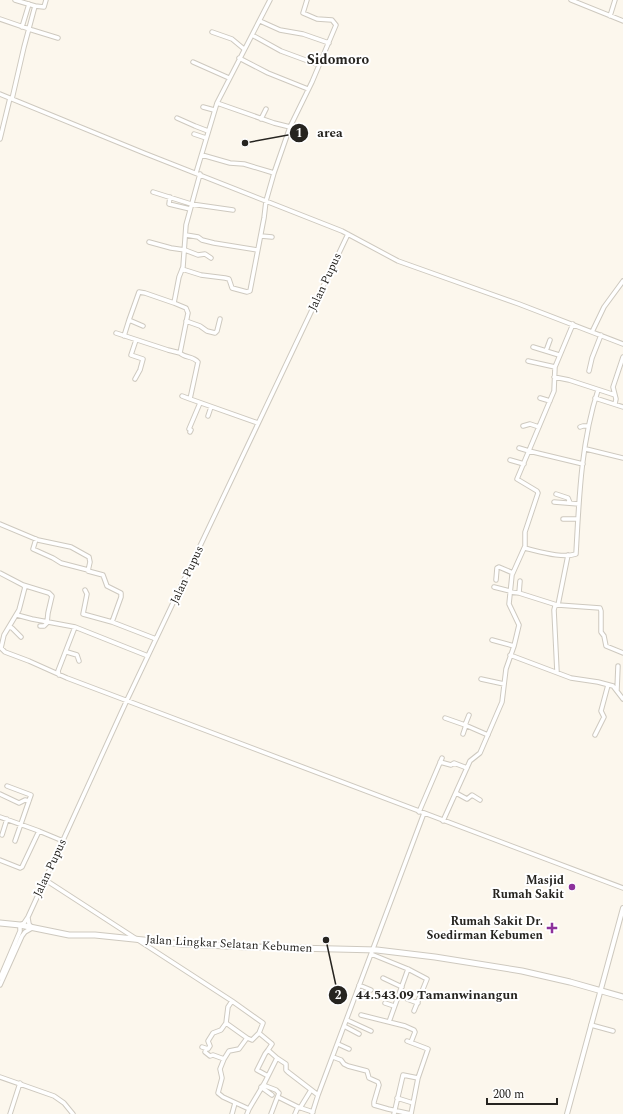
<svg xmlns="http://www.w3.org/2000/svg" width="623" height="1114" viewBox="0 0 623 1114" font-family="Spectral,serif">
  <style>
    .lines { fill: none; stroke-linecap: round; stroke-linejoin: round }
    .minor-casing { stroke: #cec9bf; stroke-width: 5.5 }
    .major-casing { stroke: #cec9bf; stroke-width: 6 }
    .highway-casing { stroke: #cec9bf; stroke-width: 7 }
    .minor { stroke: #fff; stroke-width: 3.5 }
    .major { stroke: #fff; stroke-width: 4 }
    .highway { stroke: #fff; stroke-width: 5 }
    .poi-dot { fill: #8d319c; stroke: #fff; stroke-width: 1.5 }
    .labels { text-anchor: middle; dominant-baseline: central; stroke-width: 4; stroke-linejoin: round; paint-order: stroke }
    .street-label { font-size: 12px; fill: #262420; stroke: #fff }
    .poi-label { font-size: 12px; font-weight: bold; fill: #262420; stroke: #fff; text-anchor: end }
    .quarter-label { font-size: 14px; font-weight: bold; fill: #262420; stroke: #fff }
    .leader { fill: none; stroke: #262420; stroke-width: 1.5 }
    .callout-dot { fill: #262420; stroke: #fff; stroke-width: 1.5 }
    .mark-label { font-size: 12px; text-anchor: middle; font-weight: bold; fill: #fff }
    .callout-label { font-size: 13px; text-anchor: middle; font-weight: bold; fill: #262420; stroke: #fff; stroke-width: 4; stroke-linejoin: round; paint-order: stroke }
  </style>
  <rect width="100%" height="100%" fill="#fcf7ed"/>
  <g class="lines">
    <g class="minor-casing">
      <path id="minor" d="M 15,0 L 35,6
        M 571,0 L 623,21
        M 610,16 L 615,0
        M 0,19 L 32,30 L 58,38
        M 260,21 L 280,30 L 303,34 L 329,43
        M 22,27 L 29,4
        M 212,32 L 232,39 L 244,49
        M 252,35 L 281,51 L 319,65
        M 239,58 L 268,73 L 308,89
        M 193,62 L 229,78
        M 0,94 L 144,153 L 342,231 L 398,261 L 519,304 L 623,344
        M 12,99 L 24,47 L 35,6 L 44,7 L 46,0
        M 217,103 L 274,123 L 290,127
        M 203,107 L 214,110
        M 177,118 L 195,126 L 208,131
        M 261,119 L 266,109
        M 194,134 L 206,138
        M 0,139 L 10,98
        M 202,155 L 230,163 L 244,164 L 274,173
        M 196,173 L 217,103 L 270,0
        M 200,174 L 186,225 L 183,267 L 179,277 L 174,303 L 186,308 L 188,313 L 180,353 C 185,358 193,356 198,362 L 190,399 L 258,423
        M 153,192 L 191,204 L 233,210
        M 170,197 L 169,204 L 190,209
        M 186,235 L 198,237 L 202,240 L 214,243 L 257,250
        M 261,236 L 272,237
        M 149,242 L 171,248 L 185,250 L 198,255 L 205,254 L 211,258
        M 182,269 L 201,275 L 225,278 L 229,279 L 232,288 L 247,292 L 250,291 L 264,218 L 266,201 L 274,173 L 290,127 L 312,82 L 336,25 L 332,20 L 317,19 L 303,13 L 307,0
        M 129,320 L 139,292 L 145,293 L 174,303
        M 186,321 L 200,326 L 207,331 L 215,333 L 217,331 L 220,319
        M 592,332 L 604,307 L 623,281
        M 116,333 L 168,350 L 180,353
        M 124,336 L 129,320 L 143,326
        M 533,347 L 559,355
        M 546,351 L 550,340
        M 528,361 L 555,367
        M 589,371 L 592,358 L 601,335
        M 554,377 L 569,380 L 615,395
        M 135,379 L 140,370 L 143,359 L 131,355 L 136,340
        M 182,396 L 190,399
        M 540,398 L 550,401
        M 595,398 L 623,407
        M 615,404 L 616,399 L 613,387 L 623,357
        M 208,416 L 211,407
        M 523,426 L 530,424 L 539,427
        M 580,427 L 583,426 L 588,426
        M 190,432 L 191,430 L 189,429 L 200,403
        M 519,448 L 529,451 L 583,464
        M 586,449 L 623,458
        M 510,460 L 524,464
        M 556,494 L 568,498 L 570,503
        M 554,502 L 579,504
        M 563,519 L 578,519
        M 0,524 L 38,540 L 71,547 L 89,557 L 90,562 L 88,571 L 103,575 L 107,586 L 121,593 L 121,597 L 112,622
        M 36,539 L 33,549 L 53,558 L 61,563 L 88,570
        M 524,548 C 538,551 563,559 576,554 C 579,499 581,442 598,390
        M 0,573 L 23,585 L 25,587 L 19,610 L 4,635 L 1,648 L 5,652 L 29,661 L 67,678 L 623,888
        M 496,580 L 497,568 L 499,567 L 513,573
        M 23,585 L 49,593 L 52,596 L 48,613 L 47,623 L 44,626 L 40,626
        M 494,587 L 510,591
        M 85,590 L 87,594 L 83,614 L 112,622 L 156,639
        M 510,592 L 519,593 L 520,581
        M 519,593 L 557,605
        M 558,605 L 600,608 L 601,611 L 601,632 L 604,636 L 606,646 L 623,653
        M 17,615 L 32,619 L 75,627 L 148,656
        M 9,627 L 12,628 L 21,637
        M 492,640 L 514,646
        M 67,652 L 77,655 L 79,661
        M 510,655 L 571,678 L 598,682 L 613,686 L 623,699
        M 557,672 L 554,610 L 555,606 L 558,605 L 568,555
        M 59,675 L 58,671 L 75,627
        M 481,679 L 504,684
        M 617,690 L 618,666
        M 445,718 L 465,725 L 488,735
        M 465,725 L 469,715
        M 463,734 L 466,725
        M 595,735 L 604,717 L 601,711 L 608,685
        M 440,762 L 451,765 L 454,763 L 467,768
        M 7,786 L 31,795 L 15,841
        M 456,793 L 467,799 L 472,795 L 480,800
        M 0,794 L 19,803 L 25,800 L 29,801
        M 419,812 L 442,758
        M 0,817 L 39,831 L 63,841
        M 443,821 L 470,761 L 480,753 L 502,702 L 506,669 L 514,646 L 519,625 L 509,604 L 512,575 L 525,546 L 525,532 L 538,493 L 537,491 L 517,479 L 554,391 L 555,367 L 573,324
        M 2,835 L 7,819
        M 0,860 L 20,868 L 22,867 L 39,831
        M 44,879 L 232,1001 L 263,1023 L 259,1033 L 271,1043 L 272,1044 L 268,1050 L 277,1058 L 265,1082 L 249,1109 L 247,1114
        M 371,954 L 408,969 L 427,979 L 414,1011
        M 0,978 L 20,931 L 20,925 L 24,923 L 28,917 L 127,700 L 348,234
        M 383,978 L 402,987
        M 0,985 L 22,936 L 25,932 L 32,928 L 29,924 L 28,918
        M 359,985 L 371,990
        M 357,991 L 369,997
        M 407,999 L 418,1003
        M 232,1001 L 228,1007 L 226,1023 L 247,1038 L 239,1049 L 229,1051 L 224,1059 L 220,1069 L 222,1078 L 218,1093 L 223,1097 L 249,1109
        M 385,1003 L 394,1006
        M 361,1015 L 405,1026 L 414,1030 L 415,1032 L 411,1042
        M 347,1020 L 371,1031
        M 389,1022 L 408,969
        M 591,1025 L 613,1031
        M 344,1026 L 359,1034
        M 247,1038 L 252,1040 L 259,1033
        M 407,1041 L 428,1049 L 418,1078 L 411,1114
        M 338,1044 L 349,1049
        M 202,1047 L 208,1049 L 210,1046 L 208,1041 L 213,1033 L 221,1030 L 226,1023
        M 206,1049 L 205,1052 L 210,1056 L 213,1055 L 224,1059
        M 333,1057 L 341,1060 L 344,1064 L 348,1066 L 367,1071 L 369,1078 L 378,1082 L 379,1085 L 374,1102 L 374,1105 L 388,1109 L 411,1114
        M 277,1058 L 286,1064 L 286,1070 L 288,1072 L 318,1095
        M 268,1076 L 257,1070 L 265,1054 L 268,1050
        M 0,1077 L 54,1096 L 64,1103 L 73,1114
        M 263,1085 L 276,1090 L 279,1093 L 271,1114
        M 261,1087 L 272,1095
        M 278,1097 L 298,1107 L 313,1112
        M 397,1098 L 413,1103
        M 300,1108 L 311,1090
        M 10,1114 L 20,1083
        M 232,1114 L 235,1103
        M 295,1114 L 298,1107
        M 312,1114 L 318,1095 L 424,813
        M 394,1114 L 403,1075 L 418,1078"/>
    </g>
    <g class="major-casing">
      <path id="major" d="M 567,1114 L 623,908"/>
    </g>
    <g class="highway-casing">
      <path id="highway" d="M 0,923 L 20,925 L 69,935 L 95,935 L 182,944 L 249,947 L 377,950 L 435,957 L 522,971 L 570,982 L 623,997"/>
    </g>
    <use href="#minor" class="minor"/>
    <use href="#major" class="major"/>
    <use href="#highway" class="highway"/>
  </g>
  <g class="poi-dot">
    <circle cx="572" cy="887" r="4"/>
    <path d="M550 922h4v4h4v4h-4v4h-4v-4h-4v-4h4z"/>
  </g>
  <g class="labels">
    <g class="street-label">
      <text transform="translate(325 282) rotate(-65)">Jalan Pupus</text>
      <text transform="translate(187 575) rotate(-65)">Jalan Pupus</text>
      <text transform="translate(50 868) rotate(-65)">Jalan Pupus</text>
      <text transform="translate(229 944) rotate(3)">Jalan Lingkar Selatan Kebumen</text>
    </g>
    <g class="poi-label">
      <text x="564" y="880">Masjid<tspan x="564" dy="14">Rumah Sakit</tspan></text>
      <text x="543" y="921">Rumah Sakit Dr.<tspan x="543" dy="14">Soedirman Kebumen</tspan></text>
    </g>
    <g class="quarter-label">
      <text x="338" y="59">Sidomoro</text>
    </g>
  </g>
  <path class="leader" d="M245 143L299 133M326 940L338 995"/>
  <g class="callout-dot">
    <circle cx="245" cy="143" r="4"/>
    <circle cx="326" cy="940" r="4"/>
    <circle cx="299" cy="133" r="10"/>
    <circle cx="338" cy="995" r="10"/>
  </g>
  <g class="mark-label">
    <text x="299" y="137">1</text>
    <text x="338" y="999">2</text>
  </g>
  <g class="callout-label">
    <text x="330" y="137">area</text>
    <text x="437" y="999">44.543.09 Tamanwinangun</text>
  </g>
  <path d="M487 1098v6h70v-6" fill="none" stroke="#262420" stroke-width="2"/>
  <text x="493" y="1098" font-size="12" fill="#262420" stroke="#ffffff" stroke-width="3" paint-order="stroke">200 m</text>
</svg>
